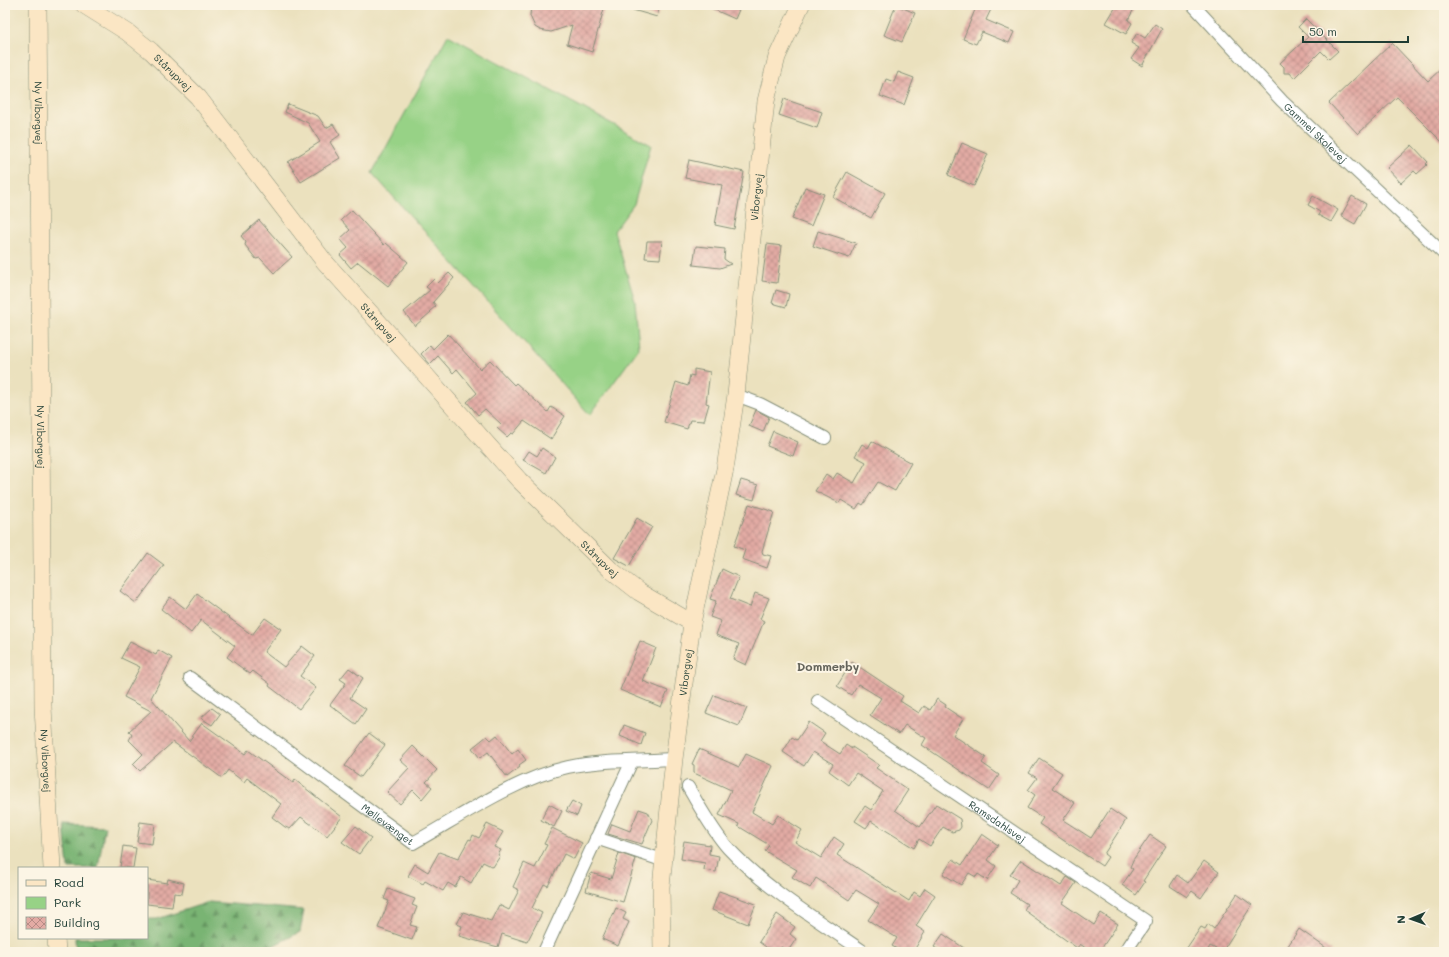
<svg xmlns="http://www.w3.org/2000/svg" width="1449" height="957" viewBox="0 0 1449 957" font-family="Mali,sans-serif">
  <style>
    .green { fill: #97d286; stroke: #5b885d }
    .forest { fill: url(#forest-firs); stroke: #4c7854 }
    .building { fill: url(#building-cross-hatch) }
    .lines { fill: none; stroke-linecap: round; stroke-linejoin: round }
    .street-casing { stroke: #858f79; stroke-width: 14 }
    .secondary-casing { stroke: #858f79; stroke-width: 18 }
    .street { stroke: #fff; stroke-width: 12 }
    .secondary { stroke: #fbe6c4; stroke-width: 17 }
    .labels { text-anchor: middle; dominant-baseline: central; stroke-width: 4; stroke-linejoin: round; paint-order: stroke }
    .street-label { font-size: 10px; fill: #1f3d34; stroke: #fcf5e5 }
    .quarter-label { font-size: 12px; font-weight: bold; fill: #64645b; stroke: #fcf5e5 }
  </style>
  <defs>
    <pattern id="forest-firs" width="22" height="20" patternUnits="userSpaceOnUse"><rect width="22" height="20" fill="#79b473"/><path d="M5 1l3.5 6h-7zM16 11l3.5 6h-7z" fill="#63945f"/></pattern>
    <pattern id="building-cross-hatch" width="8" height="8" patternUnits="userSpaceOnUse"><rect width="8" height="8" fill="#e3aba4"/><path d="M0 0l8 8M0 8l8-8" fill="none" stroke="#b78c86"/></pattern>
  </defs>
  <rect width="100%" height="100%" fill="#fcf5e5"/>
  <filter id="ink" filterUnits="userSpaceOnUse"><feTurbulence type="fractalNoise" baseFrequency=".025" numOctaves="2"/><feDisplacementMap in="SourceGraphic" scale="8" xChannelSelector="R" yChannelSelector="G"/><feConvolveMatrix kernelMatrix="1 2 1 2 8 2 1 2 1" color-interpolation-filters="sRGB"/></filter>
  <filter id="wash" filterUnits="userSpaceOnUse"><feTurbulence type="fractalNoise" baseFrequency=".012" numOctaves="4" result="noise"/><feDisplacementMap in="SourceGraphic" scale="16" xChannelSelector="R" yChannelSelector="G"/><feGaussianBlur stdDeviation="0.9" result="paint"/><feColorMatrix in="noise" values="0 0 0 0 0 0 0 0 0 0 0 0 0 0 0 0 0 1.4 0 .05"/><feComposite in="paint" operator="in"/></filter>
  <g filter="url(#wash)">
    <rect width="100%" height="100%" fill="#ebe1be"/>
    <path class="green" d="M 448,35 L 651,145 L 634,204 L 614,231 L 635,301 L 639,348 L 590,415 L 372,173 Z"/>
    <path class="forest" d="M 64,824 L 105,826 L 98,868 L 68,868 Z
      M 209,902 L 304,910 L 300,932 L 261,952 L 76,952 L 75,938 L 147,938 L 147,919 L 157,919 Z"/>
    <g id="blocks">
      <path class="building" d="M 531,5 L 605,5 L 592,52 L 567,44 L 572,25 L 551,32 L 540,30 L 535,27 L 530,16 Z
        M 626,5 L 660,5 L 657,17 L 626,8 Z
        M 704,5 L 741,5 L 735,19 Z
        M 896,5 L 915,13 L 902,42 L 884,35 Z
        M 977,5 L 993,5 L 986,20 L 1014,32 L 1009,43 L 982,32 L 976,44 L 963,39 Z
        M 1117,5 L 1136,5 L 1128,20 L 1132,23 L 1126,34 L 1106,23 Z
        M 1306,19 L 1338,51 L 1329,59 L 1321,51 L 1294,78 L 1290,73 L 1284,73 L 1284,67 L 1280,63 L 1308,37 L 1298,27 Z
        M 1155,24 L 1162,29 L 1142,66 L 1131,59 L 1139,48 L 1131,43 L 1137,33 L 1145,38 Z
        M 1392,43 L 1428,81 L 1444,66 L 1444,144 L 1397,97 L 1358,134 L 1329,103 Z
        M 898,72 L 914,78 L 904,105 L 880,96 L 886,79 L 894,82 Z
        M 784,99 L 822,112 L 817,128 L 779,115 Z
        M 288,104 L 318,116 L 326,128 L 333,124 L 340,135 L 330,142 L 340,158 L 301,182 L 288,162 L 320,142 L 308,123 L 285,112 Z
        M 962,143 L 988,154 L 974,186 L 948,175 Z
        M 1412,145 L 1428,162 L 1426,164 L 1427,165 L 1417,174 L 1414,171 L 1401,183 L 1387,168 Z
        M 689,160 L 744,172 L 734,229 L 715,225 L 722,185 L 685,178 Z
        M 847,172 L 885,193 L 871,218 L 833,197 Z
        M 805,187 L 824,194 L 811,226 L 792,219 Z
        M 1313,196 L 1338,210 L 1331,222 L 1318,215 L 1320,212 L 1308,205 Z
        M 1352,196 L 1366,204 L 1355,224 L 1341,216 Z
        M 352,210 L 384,245 L 386,243 L 408,262 L 388,286 L 358,262 L 351,268 L 340,255 L 348,248 L 340,239 L 350,230 L 341,220 Z
        M 259,220 L 292,257 L 274,273 L 260,258 L 256,259 L 245,245 L 246,242 L 241,236 Z
        M 818,231 L 856,243 L 849,258 L 813,246 Z
        M 647,241 L 662,241 L 660,259 L 645,258 Z
        M 767,244 L 782,246 L 777,283 L 762,281 Z
        M 696,246 L 725,249 L 724,259 L 731,264 L 720,268 L 693,265 Z
        M 449,273 L 454,278 L 433,302 L 436,306 L 430,311 L 431,312 L 415,326 L 404,312 L 430,290 L 426,287 L 434,279 L 438,283 Z
        M 776,290 L 789,294 L 786,307 L 772,303 Z
        M 448,334 L 480,369 L 490,360 L 514,385 L 516,383 L 548,412 L 551,407 L 565,416 L 551,439 L 524,421 L 513,434 L 511,433 L 507,437 L 497,428 L 501,424 L 485,409 L 478,415 L 467,402 L 477,393 L 457,369 L 453,373 L 438,356 L 430,364 L 421,354 L 430,345 L 433,349 Z
        M 694,369 L 710,372 L 706,403 L 709,404 L 704,421 L 690,420 L 687,429 L 664,422 L 676,382 L 688,386 L 690,375 L 694,376 Z
        M 756,410 L 769,417 L 763,432 L 749,426 Z
        M 773,431 L 798,442 L 793,456 L 767,446 Z
        M 872,441 L 911,463 L 895,491 L 878,482 L 863,505 L 860,503 L 856,509 L 841,500 L 839,503 L 815,491 L 826,474 L 833,479 L 837,473 L 854,483 L 866,462 L 855,456 L 862,444 L 868,448 Z
        M 542,448 L 555,457 L 546,473 L 523,460 L 529,451 L 537,456 Z
        M 741,480 L 758,485 L 754,500 L 736,495 Z
        M 749,504 L 774,512 L 762,551 L 763,554 L 771,556 L 767,568 L 742,559 L 745,550 L 734,546 Z
        M 637,518 L 652,527 L 629,566 L 614,558 Z
        M 148,553 L 164,565 L 136,603 L 120,591 Z
        M 722,569 L 739,577 L 730,599 L 750,607 L 755,593 L 769,598 L 760,619 L 764,621 L 746,665 L 733,659 L 739,644 L 716,635 L 721,621 L 710,617 L 716,601 L 710,599 Z
        M 197,594 L 252,635 L 265,618 L 281,629 L 264,652 L 284,667 L 302,646 L 315,656 L 300,676 L 316,688 L 299,709 L 269,686 L 270,684 L 253,671 L 250,674 L 227,657 L 235,646 L 201,620 L 191,633 L 161,609 L 170,597 L 186,609 Z
        M 640,641 L 656,648 L 643,681 L 668,691 L 661,707 L 620,690 Z
        M 130,642 L 156,655 L 158,650 L 172,658 L 151,698 L 189,741 L 202,723 L 245,754 L 248,750 L 293,783 L 295,780 L 342,817 L 327,836 L 301,817 L 290,829 L 285,827 L 272,817 L 281,804 L 247,778 L 244,782 L 228,770 L 222,778 L 173,742 L 140,771 L 133,764 L 143,754 L 129,740 L 132,735 L 129,731 L 151,711 L 124,697 L 140,667 L 121,658 Z
        M 852,662 L 903,696 L 900,701 L 919,713 L 924,706 L 930,710 L 937,699 L 946,705 L 945,707 L 963,719 L 953,735 L 986,757 L 982,763 L 999,775 L 989,790 L 922,745 L 926,738 L 905,725 L 899,734 L 870,715 L 881,698 L 858,684 L 851,695 L 837,686 Z
        M 349,668 L 363,678 L 350,698 L 366,709 L 356,724 L 330,705 L 346,683 L 340,679 Z
        M 714,695 L 747,708 L 739,726 L 706,713 Z
        M 212,708 L 220,714 L 212,725 L 201,718 Z
        M 809,722 L 825,733 L 820,741 L 840,754 L 846,745 L 852,749 L 852,747 L 879,765 L 876,768 L 908,790 L 895,810 L 920,827 L 936,804 L 960,819 L 961,827 L 959,830 L 952,832 L 943,827 L 930,846 L 919,839 L 914,848 L 871,821 L 866,828 L 855,821 L 865,806 L 871,810 L 883,791 L 856,773 L 848,785 L 829,771 L 833,764 L 813,752 L 804,766 L 783,752 L 792,737 L 797,740 Z
        M 624,725 L 645,733 L 641,745 L 620,736 Z
        M 369,733 L 385,745 L 361,777 L 345,766 Z
        M 497,735 L 512,754 L 518,749 L 526,760 L 519,765 L 520,767 L 507,777 L 488,752 L 480,758 L 472,748 L 487,736 L 491,740 Z
        M 413,746 L 437,770 L 426,782 L 432,787 L 422,799 L 413,790 L 400,804 L 387,792 L 409,768 L 400,760 Z
        M 699,749 L 739,767 L 746,754 L 773,766 L 752,812 L 772,824 L 778,815 L 802,830 L 795,842 L 821,858 L 834,837 L 844,844 L 837,855 L 909,901 L 914,892 L 920,896 L 925,888 L 935,895 L 916,926 L 925,932 L 913,952 L 902,952 L 892,946 L 897,938 L 868,920 L 879,904 L 856,890 L 849,900 L 816,878 L 810,888 L 792,877 L 797,870 L 765,851 L 769,845 L 738,826 L 739,824 L 719,815 L 731,790 L 694,773 L 694,765 L 692,764 Z
        M 1039,758 L 1062,773 L 1052,788 L 1075,803 L 1063,820 L 1091,838 L 1110,809 L 1126,820 L 1104,854 L 1108,857 L 1102,866 L 1039,824 L 1043,818 L 1027,808 L 1035,795 L 1028,790 L 1037,778 L 1029,773 Z
        M 572,801 L 581,806 L 577,816 L 566,811 Z
        M 549,804 L 562,811 L 554,827 L 541,820 Z
        M 639,809 L 648,812 L 652,820 L 642,844 L 608,834 L 612,824 L 630,831 Z
        M 140,822 L 155,824 L 152,844 L 137,842 Z
        M 487,824 L 503,832 L 494,847 L 501,850 L 498,855 L 500,856 L 493,867 L 483,862 L 471,883 L 461,877 L 455,887 L 448,883 L 443,891 L 425,881 L 423,884 L 408,876 L 415,864 L 428,872 L 439,852 L 458,859 L 469,839 L 471,840 L 473,835 L 479,838 Z
        M 356,826 L 371,838 L 359,854 L 342,842 Z
        M 552,828 L 582,843 L 574,859 L 564,854 L 548,886 L 544,884 L 532,908 L 542,913 L 527,942 L 502,934 L 498,947 L 459,936 L 462,926 L 457,924 L 463,912 L 491,921 L 499,905 L 509,910 L 519,890 L 513,887 L 524,863 L 535,868 L 547,845 L 544,844 Z
        M 982,834 L 998,845 L 988,860 L 996,866 L 987,880 L 978,874 L 976,877 L 969,873 L 961,885 L 943,874 L 953,859 L 962,865 Z
        M 1150,835 L 1166,846 L 1143,881 L 1145,882 L 1136,895 L 1122,885 L 1133,869 L 1130,867 L 1133,860 Z
        M 684,841 L 710,845 L 709,854 L 719,856 L 716,872 L 704,870 L 705,863 L 681,859 Z
        M 123,846 L 136,848 L 133,868 L 120,867 Z
        M 619,853 L 636,859 L 623,902 L 586,891 L 591,873 L 611,879 Z
        M 1021,860 L 1061,886 L 1067,877 L 1076,883 L 1062,903 L 1094,925 L 1101,913 L 1118,924 L 1099,952 L 1091,952 L 1080,944 L 1077,948 L 1024,910 L 1027,904 L 1010,893 L 1018,880 L 1010,875 Z
        M 1204,861 L 1219,872 L 1201,898 L 1192,891 L 1187,897 L 1170,886 L 1177,875 L 1188,883 Z
        M 168,879 L 184,883 L 182,894 L 174,893 L 172,907 L 147,904 L 147,880 L 167,883 Z
        M 388,889 L 415,899 L 412,905 L 417,907 L 410,925 L 417,927 L 412,940 L 378,928 L 389,901 L 384,899 Z
        M 719,891 L 756,904 L 748,924 L 712,910 Z
        M 1237,894 L 1252,905 L 1222,952 L 1210,946 L 1207,952 L 1184,952 L 1201,927 L 1205,929 L 1208,924 L 1214,929 Z
        M 616,908 L 626,913 L 623,919 L 629,922 L 618,946 L 602,939 Z
        M 777,914 L 795,927 L 790,934 L 796,939 L 788,951 L 781,947 L 778,952 L 773,952 L 759,942 Z
        M 1299,929 L 1332,952 L 1284,952 Z
        M 943,934 L 970,952 L 942,952 L 934,947 Z"/>
    </g>
  </g>
  <g filter="url(#ink)">
    <use href="#blocks" fill-opacity="0" stroke="#858f79" stroke-width="1"/>
    <g class="lines">
      <g class="street-casing">
        <g id="street">
          <path id="s1" d="M 1193,5 L 1282,101 L 1444,254"/>
          <path d="M 736,395 L 760,404 L 825,438"/>
          <path id="s2" d="M 190,678 L 413,843 C 460,817 516,778 568,767 C 602,760 639,761 674,759"/>
          <path id="s3" d="M 818,701 L 1146,921 L 1125,952"/>
          <path d="M 688,787 C 700,807 712,830 728,848 C 767,890 818,920 864,952"/>
          <path d="M 596,838 L 665,861"/>
          <path d="M 544,952 L 632,761"/>
        </g>
      </g>
      <g class="secondary-casing">
        <g id="secondary">
          <path id="s4" d="M 38,5 L 43,707 L 52,868"/>
          <path id="s5" d="M 84,5 L 127,32 L 151,51 L 198,97 L 324,261 L 519,480 L 611,570 L 639,592 L 692,623"/>
          <path d="M 56,938 L 57,952"/>
          <path id="s6" d="M 662,952 L 661,887 L 674,759 L 692,623 L 725,469 L 736,395 L 766,101 L 777,57 L 801,5"/>
        </g>
      </g>
      <use href="#street" class="street"/>
      <use href="#secondary" class="secondary"/>
    </g>
  </g>
  <g class="labels">
    <g class="street-label">
      <text stroke="none"><textPath href="#s5" startOffset="112">Stårupvej</textPath></text>
      <text stroke="none"><textPath href="#s4" startOffset="108">Ny Viborgvej</textPath></text>
      <text stroke="none"><textPath href="#s1" startOffset="177">Gammel Skolevej</textPath></text>
      <text stroke="none"><textPath href="#s6" startOffset="762">Viborgvej</textPath></text>
      <text stroke="none"><textPath href="#s5" startOffset="436">Stårupvej</textPath></text>
      <text stroke="none"><textPath href="#s4" startOffset="432">Ny Viborgvej</textPath></text>
      <text stroke="none"><textPath href="#s5" startOffset="760">Stårupvej</textPath></text>
      <text stroke="none"><textPath href="#s6" startOffset="281">Viborgvej</textPath></text>
      <text stroke="none"><textPath href="#s4" startOffset="756">Ny Viborgvej</textPath></text>
      <text stroke="none"><textPath href="#s3" startOffset="216">Ramsdahlsvej</textPath></text>
      <text stroke="none"><textPath href="#s2" startOffset="246">Møllevænget</textPath></text>
    </g>
    <g class="quarter-label">
      <text x="828" y="666">Dommerby</text>
    </g>
  </g>
  <rect width="1449" height="957" fill="none" stroke="#fcf5e5" stroke-width="20"/>
  <rect x="18" y="867" width="130" height="72" fill="#fcf5e5" stroke="#a4ab9e"/>
  <rect x="26" y="880" width="20" height="6" fill="#fbe6c4" stroke="#a4ab9e"/>
  <text x="54" y="887" font-size="12" fill="#1f3d34">Road</text>
  <rect x="26" y="897" width="20" height="12" fill="#97d286" stroke="#a4ab9e"/>
  <text x="54" y="907" font-size="12" fill="#1f3d34">Park</text>
  <rect x="26" y="917" width="20" height="12" fill="url(#building-cross-hatch)" stroke="#a4ab9e"/>
  <text x="54" y="927" font-size="12" fill="#1f3d34">Building</text>
  <g transform="translate(1411 919) rotate(268)" stroke="#fcf5e5" stroke-width="3" paint-order="stroke">
  <path d="M0-3L7 15L0 10L-7 15Z" fill="#1f3d34"/>
  <text y="-6" font-size="11" font-weight="bold" text-anchor="middle" fill="#1f3d34">N</text>
  </g>
  <path d="M1303 36v6h105v-6" fill="none" stroke="#1f3d34" stroke-width="2"/>
  <text x="1309" y="36" font-size="12" fill="#1f3d34" stroke="#fcf5e5" stroke-width="3" paint-order="stroke">50 m</text>
</svg>
